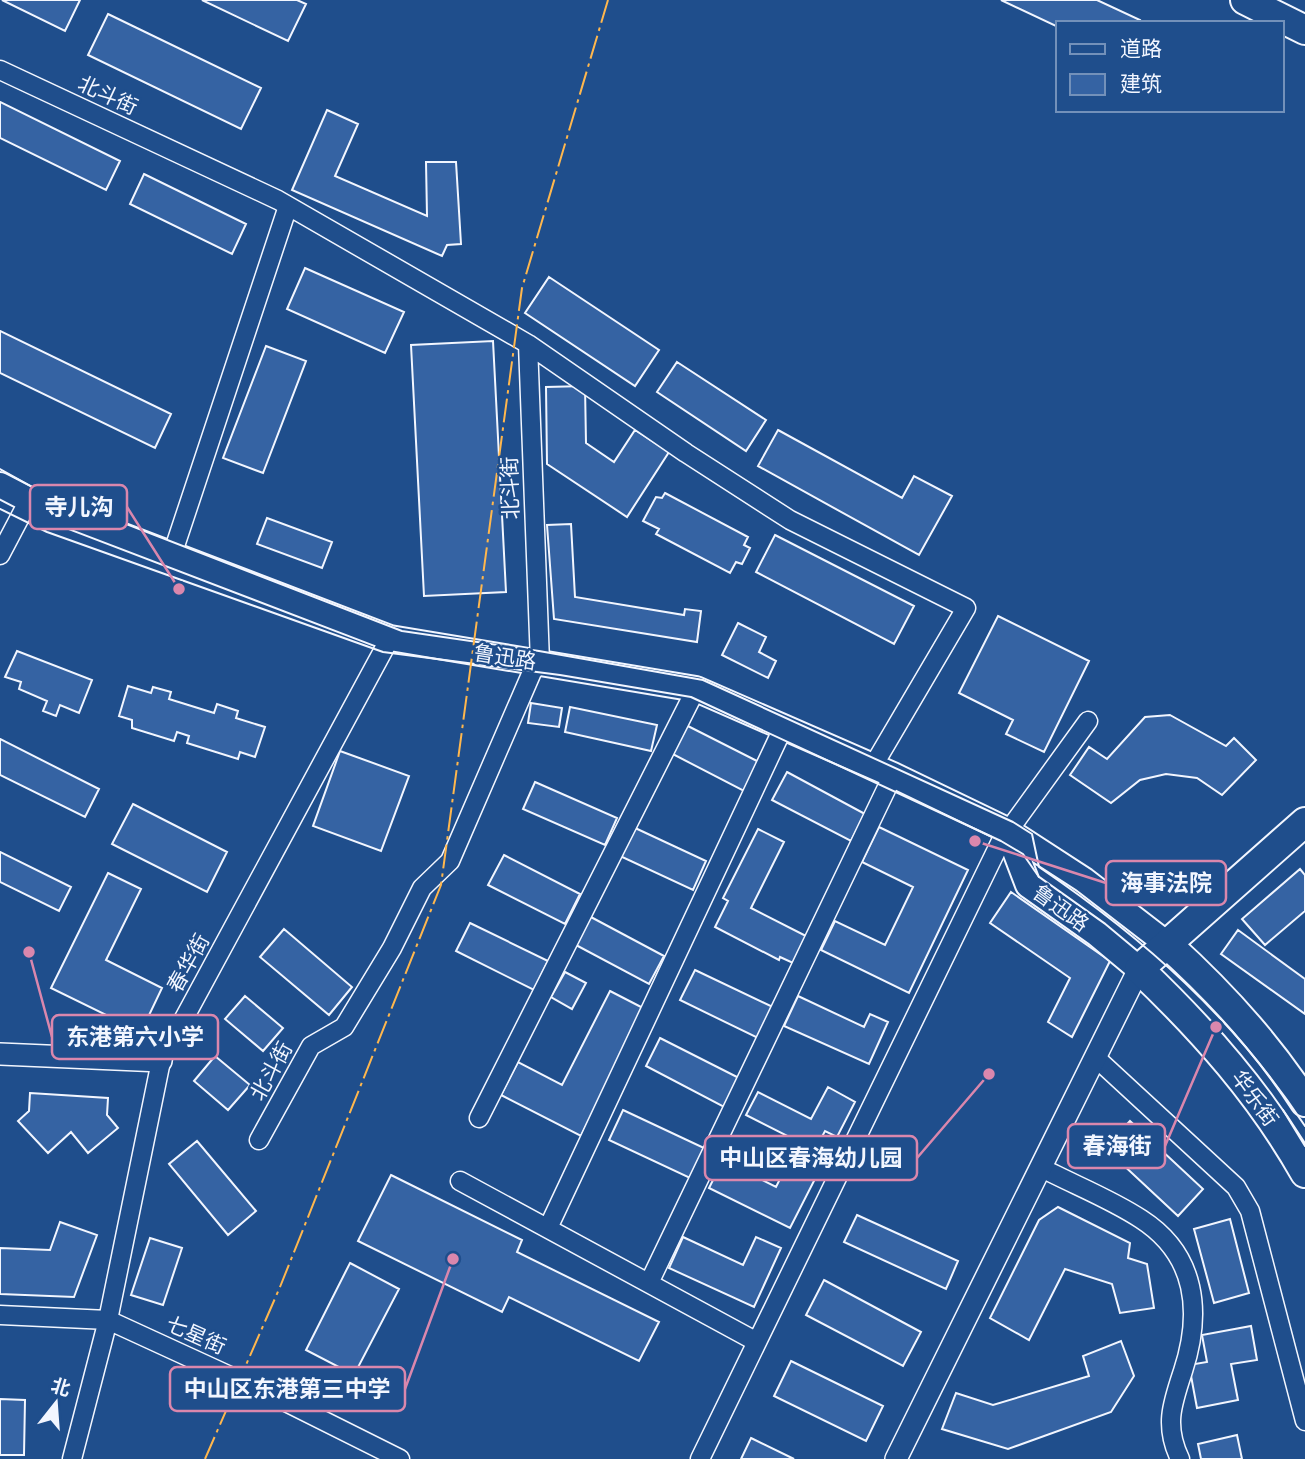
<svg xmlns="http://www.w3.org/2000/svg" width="1305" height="1459" viewBox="0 0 1305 1459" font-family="'PT Sans Narrow','Noto Sans SC',sans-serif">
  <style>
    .building { fill: #3563a3; stroke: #f2f6ff; stroke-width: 2 }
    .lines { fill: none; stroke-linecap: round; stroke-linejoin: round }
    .minor-casing { stroke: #f2f6ff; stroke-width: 21 }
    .tertiary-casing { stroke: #f2f6ff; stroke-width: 24 }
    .secondary-casing { stroke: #f2f6ff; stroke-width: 28 }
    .trunk-casing { stroke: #f2f6ff; stroke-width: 32 }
    .minor { stroke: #1f4e8c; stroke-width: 18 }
    .tertiary { stroke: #1f4e8c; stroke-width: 21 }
    .secondary { stroke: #1f4e8c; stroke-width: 24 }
    .trunk { stroke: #1f4e8c; stroke-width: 28 }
    .tram { stroke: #f2f6ff; stroke-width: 2 }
    .power { stroke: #ffb74d; stroke-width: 2; stroke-dasharray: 24 5 3.5 5; stroke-linecap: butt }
    .labels { text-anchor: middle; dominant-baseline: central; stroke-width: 5; stroke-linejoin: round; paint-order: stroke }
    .street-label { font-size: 21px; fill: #f2f6ff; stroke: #1f4e8c }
    .leader { fill: none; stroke: #da87ad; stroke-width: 2.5 }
    .callout-dot { fill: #da87ad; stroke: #1f4e8c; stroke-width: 2.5 }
    .callout { fill: #1f4e8c; stroke: #da87ad; stroke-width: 2.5 }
    .callout-label { font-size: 23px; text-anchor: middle; font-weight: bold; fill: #f2f6ff }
  </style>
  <rect width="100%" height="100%" fill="#1f4e8c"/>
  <path class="building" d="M 2,0 L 80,0 L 65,31 Z
    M 202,0 L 297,0 L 306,4 L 288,41 Z
    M 1001,0 L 1097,0 L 1140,20 L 1139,23 L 1058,23 L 1058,27 Z
    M 108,14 L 261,88 L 241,129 L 88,55 Z
    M 0,102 L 120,161 L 106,190 L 0,138 Z
    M 327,110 L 358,124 L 335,176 L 427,216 L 426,162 L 456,162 L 461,244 L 447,245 L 442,256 L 292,190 Z
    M 144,174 L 246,224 L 232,254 L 130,204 Z
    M 305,268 L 404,312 L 385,353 L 287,309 Z
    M 549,277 L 659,350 L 635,386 L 525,313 Z
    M 0,331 L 171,414 L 155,448 L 0,373 Z
    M 493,341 L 506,592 L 424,596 L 411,345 Z
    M 266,346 L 306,361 L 263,473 L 223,458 Z
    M 677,362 L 766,420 L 746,451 L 657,392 Z
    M 585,386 L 586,443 L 614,462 L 635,430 L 669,452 L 627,517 L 547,464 L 546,387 Z
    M 778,430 L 902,498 L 914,476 L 952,496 L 919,555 L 758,466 Z
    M 665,493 L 748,537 L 744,545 L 750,548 L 742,564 L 736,562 L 730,573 L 656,534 L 659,529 L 643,521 L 656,497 L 662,498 Z
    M 267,518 L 332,542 L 322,568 L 257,544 Z
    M 571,524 L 575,597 L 684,615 L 685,609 L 701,611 L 697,642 L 554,619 L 547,525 Z
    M 775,535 L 914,606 L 894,644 L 756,572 Z
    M 998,616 L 1089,661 L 1044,752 L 1006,734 L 1013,720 L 959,693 Z
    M 738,623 L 766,637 L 759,652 L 776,661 L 768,678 L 722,655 Z
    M 17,651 L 92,680 L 79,713 L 60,705 L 56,716 L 43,711 L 47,701 L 19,689 L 21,682 L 5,677 Z
    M 128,686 L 151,693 L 153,687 L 171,692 L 169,699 L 214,713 L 217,704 L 238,711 L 236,718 L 265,727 L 255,757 L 240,752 L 238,759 L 187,743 L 189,736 L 177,732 L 174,741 L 132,728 L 132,720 L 119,716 Z
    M 531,703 L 562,708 L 559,727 L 528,723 Z
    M 570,707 L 657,725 L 651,751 L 565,732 Z
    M 1170,715 L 1226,746 L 1234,738 L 1256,760 L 1222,795 L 1197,778 L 1166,774 L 1140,780 L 1111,803 L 1070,775 L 1089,747 L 1107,759 L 1145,717 Z
    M 680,722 L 759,762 L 744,791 L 665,750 Z
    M 0,739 L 99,789 L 85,817 L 0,775 Z
    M 340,751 L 409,776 L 381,851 L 313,826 Z
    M 787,772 L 865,814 L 851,841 L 772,800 Z
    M 535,782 L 617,818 L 605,845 L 523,809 Z
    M 133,804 L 227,852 L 207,892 L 112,844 Z
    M 633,827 L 706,861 L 693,890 L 620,856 Z
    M 879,827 L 968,870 L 909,993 L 821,950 L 835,921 L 885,945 L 913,887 L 862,862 Z
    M 758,829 L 784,842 L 751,908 L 806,936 L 793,963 L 780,957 L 779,960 L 715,927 L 728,901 L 723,898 Z
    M 0,852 L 71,887 L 59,911 L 0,882 Z
    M 504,855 L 580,894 L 565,924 L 488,885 Z
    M 1300,869 L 1305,875 L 1305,911 L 1265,945 L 1242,919 Z
    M 108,873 L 141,889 L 106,960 L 162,988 L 141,1032 L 51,988 Z
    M 1011,892 L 1110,961 L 1072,1037 L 1048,1022 L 1070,978 L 990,923 Z
    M 589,916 L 664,956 L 649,984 L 574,944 Z
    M 470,923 L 548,961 L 534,990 L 456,951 Z
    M 284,929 L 352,987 L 329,1015 L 260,957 Z
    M 1238,930 L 1305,979 L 1305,1014 L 1221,954 Z
    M 695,970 L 775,1008 L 760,1039 L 680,1000 Z
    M 565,972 L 586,983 L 572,1009 L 551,997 Z
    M 610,991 L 645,1009 L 581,1136 L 501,1095 L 518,1062 L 562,1085 Z
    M 245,996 L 283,1028 L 263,1051 L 225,1019 Z
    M 798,996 L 864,1027 L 870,1014 L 888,1022 L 869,1064 L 784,1026 Z
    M 660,1038 L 741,1079 L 726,1108 L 646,1066 Z
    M 215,1056 L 250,1085 L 228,1110 L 194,1081 Z
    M 828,1087 L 855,1102 L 837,1137 L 825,1131 L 815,1150 L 746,1115 L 758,1092 L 811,1119 Z
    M 30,1093 L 108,1098 L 107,1115 L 118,1128 L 88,1153 L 71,1132 L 48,1153 L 18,1121 L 29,1111 Z
    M 623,1110 L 704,1148 L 690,1178 L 609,1140 Z
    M 1130,1121 L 1203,1189 L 1178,1216 L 1105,1148 Z
    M 197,1141 L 256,1211 L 228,1235 L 169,1164 Z
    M 723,1160 L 776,1187 L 788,1163 L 816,1177 L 790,1228 L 709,1188 Z
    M 391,1175 L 522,1240 L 517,1252 L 659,1322 L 639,1361 L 509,1297 L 502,1312 L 358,1241 Z
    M 1058,1207 L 1130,1243 L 1128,1258 L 1147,1264 L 1154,1308 L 1120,1313 L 1112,1284 L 1065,1269 L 1029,1340 L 990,1318 L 1039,1220 Z
    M 857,1215 L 958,1261 L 946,1289 L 844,1242 Z
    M 1230,1219 L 1249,1293 L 1214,1303 L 1194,1229 Z
    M 60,1222 L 97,1235 L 74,1297 L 0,1294 L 0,1248 L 50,1250 Z
    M 683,1237 L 743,1265 L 756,1237 L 781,1248 L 754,1307 L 669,1268 Z
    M 150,1238 L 182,1248 L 163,1305 L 131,1295 Z
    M 350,1263 L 399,1289 L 354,1375 L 306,1350 Z
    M 824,1280 L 921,1332 L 903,1366 L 806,1315 Z
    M 1251,1326 L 1257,1360 L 1231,1364 L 1238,1400 L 1197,1408 L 1189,1365 L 1207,1362 L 1202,1335 Z
    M 1121,1341 L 1134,1376 L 1111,1412 L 1008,1449 L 942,1429 L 956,1393 L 993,1405 L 1089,1376 L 1083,1356 Z
    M 791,1361 L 883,1406 L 866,1441 L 774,1396 Z
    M 0,1399 L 25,1400 L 24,1455 L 0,1455 Z
    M 1237,1435 L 1242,1459 L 1201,1459 L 1198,1444 Z
    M 751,1438 L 794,1459 L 741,1459 Z"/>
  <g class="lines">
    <g class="minor-casing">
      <path id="minor" d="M 0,70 L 278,200 L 528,344 L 686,453 L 790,520 L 966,608 L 873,766
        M 0,555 L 29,500
        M 172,555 L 288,206
        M 1095,1057 L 1236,1187 L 1250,1211 L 1305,1421
        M 479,1118 L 696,689
        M 259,1140 L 311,1046 L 344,1027 L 392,948 L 422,888 L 450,861 L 532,672 L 540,662 L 528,344
        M 1040,1167 C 1072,1184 1111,1199 1141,1219 C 1197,1255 1202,1313 1183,1371 C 1172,1404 1164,1426 1180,1459
        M 460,1181 L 757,1342
        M 548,1228 L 784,726
        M 649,1283 L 893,775
        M 0,1315 L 108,1320 L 280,1399 L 400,1459
        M 72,1459 L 108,1320 L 161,1061 L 390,638
        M 700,1459 L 1001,841 L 1088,721"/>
    </g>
    <g class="tertiary-casing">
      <path id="tertiary" d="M 0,1054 L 161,1061
        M 896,1459 L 1139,969"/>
    </g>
    <g class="secondary-casing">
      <path id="secondary" d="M 0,485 L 29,500 L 390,638 L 696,689 L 893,775 L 1007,830 L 1084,880 L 1167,944
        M 1007,830 L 1028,885 L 1097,934 L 1139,969"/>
    </g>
    <g class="trunk-casing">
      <path id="trunk" d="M 1245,0 L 1305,30
        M 1305,822 L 1139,969 C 1203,1030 1261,1095 1305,1173
        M 1167,944 C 1219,991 1267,1043 1305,1102"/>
    </g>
    <use href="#minor" class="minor"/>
    <use href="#tertiary" class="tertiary"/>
    <use href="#secondary" class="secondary"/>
    <use href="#trunk" class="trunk"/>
    <path class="tram" d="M 0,469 L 36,489 L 402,631 L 539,651 L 703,680 L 1013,822 L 1032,834 L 1039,867 C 1146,940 1233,1017 1305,1126
      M 0,509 L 47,532 L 383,652 L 560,675 L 691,697 L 1001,841 L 1023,854 L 1039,877
      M 1283,1110 L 1305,1146"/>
    <path class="power" d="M 205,1459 L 280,1287 L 441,885 L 522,288 L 608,0"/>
  </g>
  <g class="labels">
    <g class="street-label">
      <text transform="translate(108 95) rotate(25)">北斗街</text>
      <text transform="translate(510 488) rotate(-92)">北斗街</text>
      <text transform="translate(505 657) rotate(9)">鲁迅路</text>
      <text transform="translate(1061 908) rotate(36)">鲁迅路</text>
      <text transform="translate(188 963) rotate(-61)">春华街</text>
      <text transform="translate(271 1071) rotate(-61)">北斗街</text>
      <text transform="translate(1255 1098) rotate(54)">华乐街</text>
      <text transform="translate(196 1335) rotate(24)">七星街</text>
    </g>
  </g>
  <path class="leader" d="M179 589L127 507M975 841L1106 883M29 952L52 1037M1216 1027L1165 1146M989 1074L917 1158M453 1259L405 1389"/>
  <g class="callout-dot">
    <circle cx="179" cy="589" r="7"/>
    <circle cx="975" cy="841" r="7"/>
    <circle cx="29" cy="952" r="7"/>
    <circle cx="1216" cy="1027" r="7"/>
    <circle cx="989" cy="1074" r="7"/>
    <circle cx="453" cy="1259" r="7"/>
  </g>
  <g class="callout">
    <rect x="30" y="485" width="97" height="44" rx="7"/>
    <rect x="1106" y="861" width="120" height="44" rx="7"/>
    <rect x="52" y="1015" width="166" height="44" rx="7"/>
    <rect x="1068" y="1124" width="97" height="44" rx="7"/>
    <rect x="705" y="1136" width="212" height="44" rx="7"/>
    <rect x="170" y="1367" width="235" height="44" rx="7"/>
  </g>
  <g class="callout-label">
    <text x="79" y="515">寺儿沟</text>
    <text x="1166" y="891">海事法院</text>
    <text x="135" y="1045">东港第六小学</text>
    <text x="1117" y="1154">春海街</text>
    <text x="811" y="1166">中山区春海幼儿园</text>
    <text x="287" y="1397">中山区东港第三中学</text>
  </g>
  <rect x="1056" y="21" width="228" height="91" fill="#1f4e8c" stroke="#7391ba" stroke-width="2"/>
  <rect x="1070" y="44" width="35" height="10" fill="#1f4e8c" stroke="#7391ba" stroke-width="2"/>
  <text x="1120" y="56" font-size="21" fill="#f2f6ff">道路</text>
  <rect x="1070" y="74" width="35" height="21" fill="#3563a3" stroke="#7391ba" stroke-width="2"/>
  <text x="1120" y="91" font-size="21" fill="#f2f6ff">建筑</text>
  <g transform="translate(56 1403) rotate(17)" stroke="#1f4e8c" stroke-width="5" paint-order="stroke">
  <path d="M0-5L12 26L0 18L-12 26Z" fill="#f2f6ff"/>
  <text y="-10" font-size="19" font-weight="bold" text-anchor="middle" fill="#f2f6ff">北</text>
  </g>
</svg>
